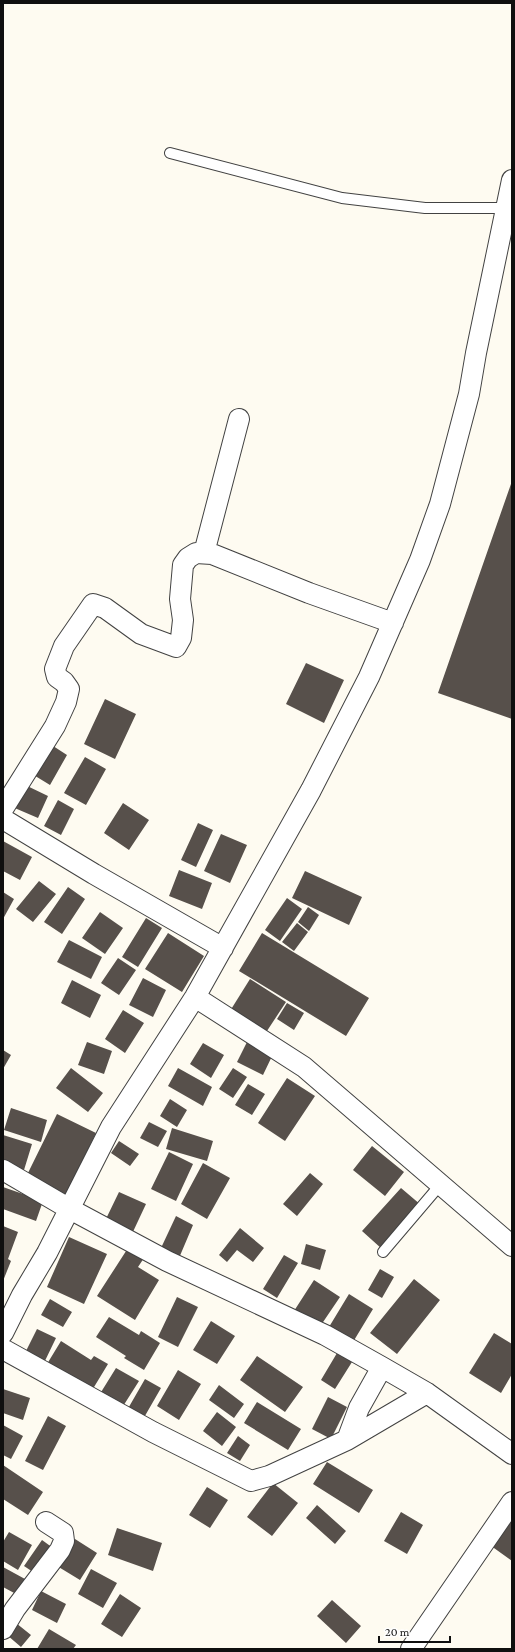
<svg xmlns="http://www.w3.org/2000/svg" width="515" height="1652" viewBox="0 0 515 1652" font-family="'Crimson Pro',serif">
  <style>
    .building { fill: #57504b }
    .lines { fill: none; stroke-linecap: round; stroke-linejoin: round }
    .service-casing { stroke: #424242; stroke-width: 12 }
    .minor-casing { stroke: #424242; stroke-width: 22 }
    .service { stroke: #fff; stroke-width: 10 }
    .minor { stroke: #fff; stroke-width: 20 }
  </style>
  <rect width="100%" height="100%" fill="#fefbf1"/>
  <path class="building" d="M 512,481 L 512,719 L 438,693 Z
    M 306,663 L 344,680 L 324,723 L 286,704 Z
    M 105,699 L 136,714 L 115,759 L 84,744 Z
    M 50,744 L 67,755 L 50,785 L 32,774 Z
    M 85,757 L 106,769 L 86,805 L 64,793 Z
    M 21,783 L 48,796 L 38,818 L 10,806 Z
    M 58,800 L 74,809 L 61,835 L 44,826 Z
    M 123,803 L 149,820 L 129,850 L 104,833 Z
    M 198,823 L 213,830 L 196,867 L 181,860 Z
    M 221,834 L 247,845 L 230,883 L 204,871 Z
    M 3,841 L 32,857 L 20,880 L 3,871 Z
    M 179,870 L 212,883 L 202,909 L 169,896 Z
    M 305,871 L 362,897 L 349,925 L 292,898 Z
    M 39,881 L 56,894 L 33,922 L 16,909 Z
    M 68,887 L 85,899 L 62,934 L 44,922 Z
    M 3,892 L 14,899 L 3,919 Z
    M 287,898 L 302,909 L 280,941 L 265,930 Z
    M 308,907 L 319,915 L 309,931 L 298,922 Z
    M 100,912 L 123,928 L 105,954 L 82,938 Z
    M 146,918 L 162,928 L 138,967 L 122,957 Z
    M 297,923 L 308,932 L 294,951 L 282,942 Z
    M 168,933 L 204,956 L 182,992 L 145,969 Z
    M 262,933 L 369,998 L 346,1036 L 239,971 Z
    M 69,940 L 102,957 L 91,979 L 57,962 Z
    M 118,958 L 136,970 L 119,995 L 101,983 Z
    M 143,978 L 166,990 L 153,1017 L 129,1005 Z
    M 250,979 L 286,1002 L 265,1034 L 230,1011 Z
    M 72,980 L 101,995 L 90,1018 L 61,1003 Z
    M 287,1003 L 304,1013 L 294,1030 L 277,1019 Z
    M 123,1010 L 144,1023 L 125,1053 L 105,1039 Z
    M 248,1040 L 274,1052 L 263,1075 L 237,1062 Z
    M 87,1042 L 112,1051 L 104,1074 L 78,1065 Z
    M 203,1043 L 224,1055 L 211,1078 L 190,1064 Z
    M 3,1050 L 11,1055 L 3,1069 Z
    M 71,1068 L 103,1093 L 88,1112 L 56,1088 Z
    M 178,1068 L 212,1087 L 203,1106 L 168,1086 Z
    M 233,1068 L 247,1077 L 233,1098 L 219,1089 Z
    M 287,1078 L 315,1096 L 285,1141 L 258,1123 Z
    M 248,1084 L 265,1094 L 252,1115 L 235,1105 Z
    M 170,1099 L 187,1110 L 177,1127 L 160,1116 Z
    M 11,1108 L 47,1120 L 41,1142 L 4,1130 Z
    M 57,1114 L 96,1133 L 66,1196 L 26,1177 Z
    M 149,1122 L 167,1131 L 158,1147 L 140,1138 Z
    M 172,1128 L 213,1141 L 207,1161 L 166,1149 Z
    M 3,1135 L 32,1144 L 24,1170 L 3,1163 Z
    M 119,1141 L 139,1154 L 130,1166 L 111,1153 Z
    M 372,1146 L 404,1172 L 385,1196 L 353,1170 Z
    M 169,1152 L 193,1164 L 176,1201 L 151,1189 Z
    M 203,1163 L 230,1178 L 207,1219 L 181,1204 Z
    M 310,1173 L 323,1184 L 297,1216 L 283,1204 Z
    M 3,1187 L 43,1201 L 36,1221 L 3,1209 Z
    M 401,1188 L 421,1205 L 382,1249 L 362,1231 Z
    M 119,1192 L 146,1204 L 131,1236 L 104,1223 Z
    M 176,1216 L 193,1225 L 179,1258 L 161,1248 Z
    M 3,1226 L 18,1232 L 8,1259 L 11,1261 L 3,1281 Z
    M 240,1228 L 264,1248 L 253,1262 L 237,1250 L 227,1262 L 219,1255 Z
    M 69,1237 L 107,1254 L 84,1304 L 47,1287 Z
    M 306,1244 L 326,1250 L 320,1270 L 301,1264 Z
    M 128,1248 L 144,1258 L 138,1267 L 159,1280 L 135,1320 L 97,1296 Z
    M 284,1255 L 298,1263 L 277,1298 L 263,1289 Z
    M 380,1269 L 394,1277 L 382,1298 L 368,1290 Z
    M 414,1279 L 440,1300 L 397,1354 L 370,1333 Z
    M 314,1280 L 340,1297 L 319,1328 L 294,1311 Z
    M 349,1294 L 373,1309 L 353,1342 L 329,1327 Z
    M 177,1297 L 198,1307 L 178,1347 L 158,1337 Z
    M 50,1299 L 72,1312 L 63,1327 L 41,1315 Z
    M 109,1317 L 139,1335 L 141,1331 L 160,1343 L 144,1370 L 124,1358 L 126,1356 L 96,1337 Z
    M 211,1321 L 235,1336 L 217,1364 L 193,1350 Z
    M 37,1329 L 56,1338 L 42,1367 L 23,1357 Z
    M 494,1333 L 512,1344 L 512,1374 L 501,1393 L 469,1373 Z
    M 61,1341 L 91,1360 L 94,1356 L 108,1364 L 91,1392 L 47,1364 Z
    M 337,1353 L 352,1362 L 335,1389 L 321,1380 Z
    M 257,1356 L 303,1387 L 285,1412 L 240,1380 Z
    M 116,1368 L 139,1381 L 120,1411 L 98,1397 Z
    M 178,1370 L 201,1384 L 179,1420 L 157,1406 Z
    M 145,1379 L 161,1388 L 142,1421 L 126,1412 Z
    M 219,1385 L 244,1404 L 234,1418 L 209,1400 Z
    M 3,1389 L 30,1398 L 23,1420 L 3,1413 Z
    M 328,1397 L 347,1407 L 331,1439 L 312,1429 Z
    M 257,1402 L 301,1429 L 288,1450 L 244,1423 Z
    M 217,1412 L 236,1427 L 222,1446 L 203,1431 Z
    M 48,1416 L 66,1426 L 43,1470 L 25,1461 Z
    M 3,1425 L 23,1436 L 11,1459 L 3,1455 Z
    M 238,1436 L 250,1445 L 240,1461 L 227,1453 Z
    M 327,1462 L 373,1490 L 359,1513 L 313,1484 Z
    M 3,1465 L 43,1492 L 28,1515 L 3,1499 Z
    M 273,1483 L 298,1503 L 272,1536 L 247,1517 Z
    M 207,1487 L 228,1500 L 210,1528 L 189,1515 Z
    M 317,1505 L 346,1531 L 335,1544 L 306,1518 Z
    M 512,1507 L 512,1561 L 487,1543 Z
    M 401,1512 L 423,1525 L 407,1554 L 384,1541 Z
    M 117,1528 L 162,1543 L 153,1571 L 108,1555 Z
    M 9,1532 L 32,1545 L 18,1570 L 3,1561 L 3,1542 Z
    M 75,1539 L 97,1553 L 80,1580 L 57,1566 Z
    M 42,1540 L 53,1548 L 36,1574 L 24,1566 Z
    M 3,1567 L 25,1579 L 16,1594 L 3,1587 Z
    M 91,1569 L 117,1583 L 103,1608 L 78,1594 Z
    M 41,1591 L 66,1604 L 57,1623 L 32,1610 Z
    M 120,1594 L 141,1608 L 122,1637 L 101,1624 Z
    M 332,1600 L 361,1626 L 346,1643 L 317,1616 Z
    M 16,1623 L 31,1635 L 21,1647 L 7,1635 Z
    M 49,1629 L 76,1645 L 73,1649 L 37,1649 Z"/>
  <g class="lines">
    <g class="service-casing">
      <path id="service" d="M 170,153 L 342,198 L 425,208 L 506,208
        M 383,1252 L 440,1185"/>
    </g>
    <g class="minor-casing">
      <path id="minor" d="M 204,553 L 239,419
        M 3,809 L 55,726 L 66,702 L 69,689 L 64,682 L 57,677 L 55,669 L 64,646 L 93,604 L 105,608 L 141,634 L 176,647 L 181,638 L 183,620 L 180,599 L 183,565 L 188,558 L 196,553 L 212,554 L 309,593 L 393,623
        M 3,819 L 94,874 L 223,948
        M 195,997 L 304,1067 L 512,1246
        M 3,1170 L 68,1208 L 167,1261 L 325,1335 L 382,1367 L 427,1393 L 512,1454
        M 3,1333 L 22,1295 L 47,1253 L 111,1127 L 195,997 L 311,790 L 369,677 L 420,560 L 440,504 L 469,394 L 476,353 L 512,180
        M 3,1349 L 153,1432 L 251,1481 L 269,1476 L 347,1440 L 427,1393
        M 347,1440 L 359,1408 L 382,1367
        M 3,1629 L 15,1609 L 60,1550 L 64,1541 L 63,1533 L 46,1522
        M 411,1649 L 512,1502"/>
    </g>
    <use href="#service" class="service"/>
    <use href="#minor" class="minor"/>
  </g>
  <rect width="515" height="1652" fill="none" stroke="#0f0f0f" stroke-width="8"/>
  <path d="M379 1636v6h71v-6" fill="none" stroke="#0f0f0f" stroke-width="2"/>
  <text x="385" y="1636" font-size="12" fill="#0f0f0f" stroke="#ffffff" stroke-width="3" paint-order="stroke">20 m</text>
</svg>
